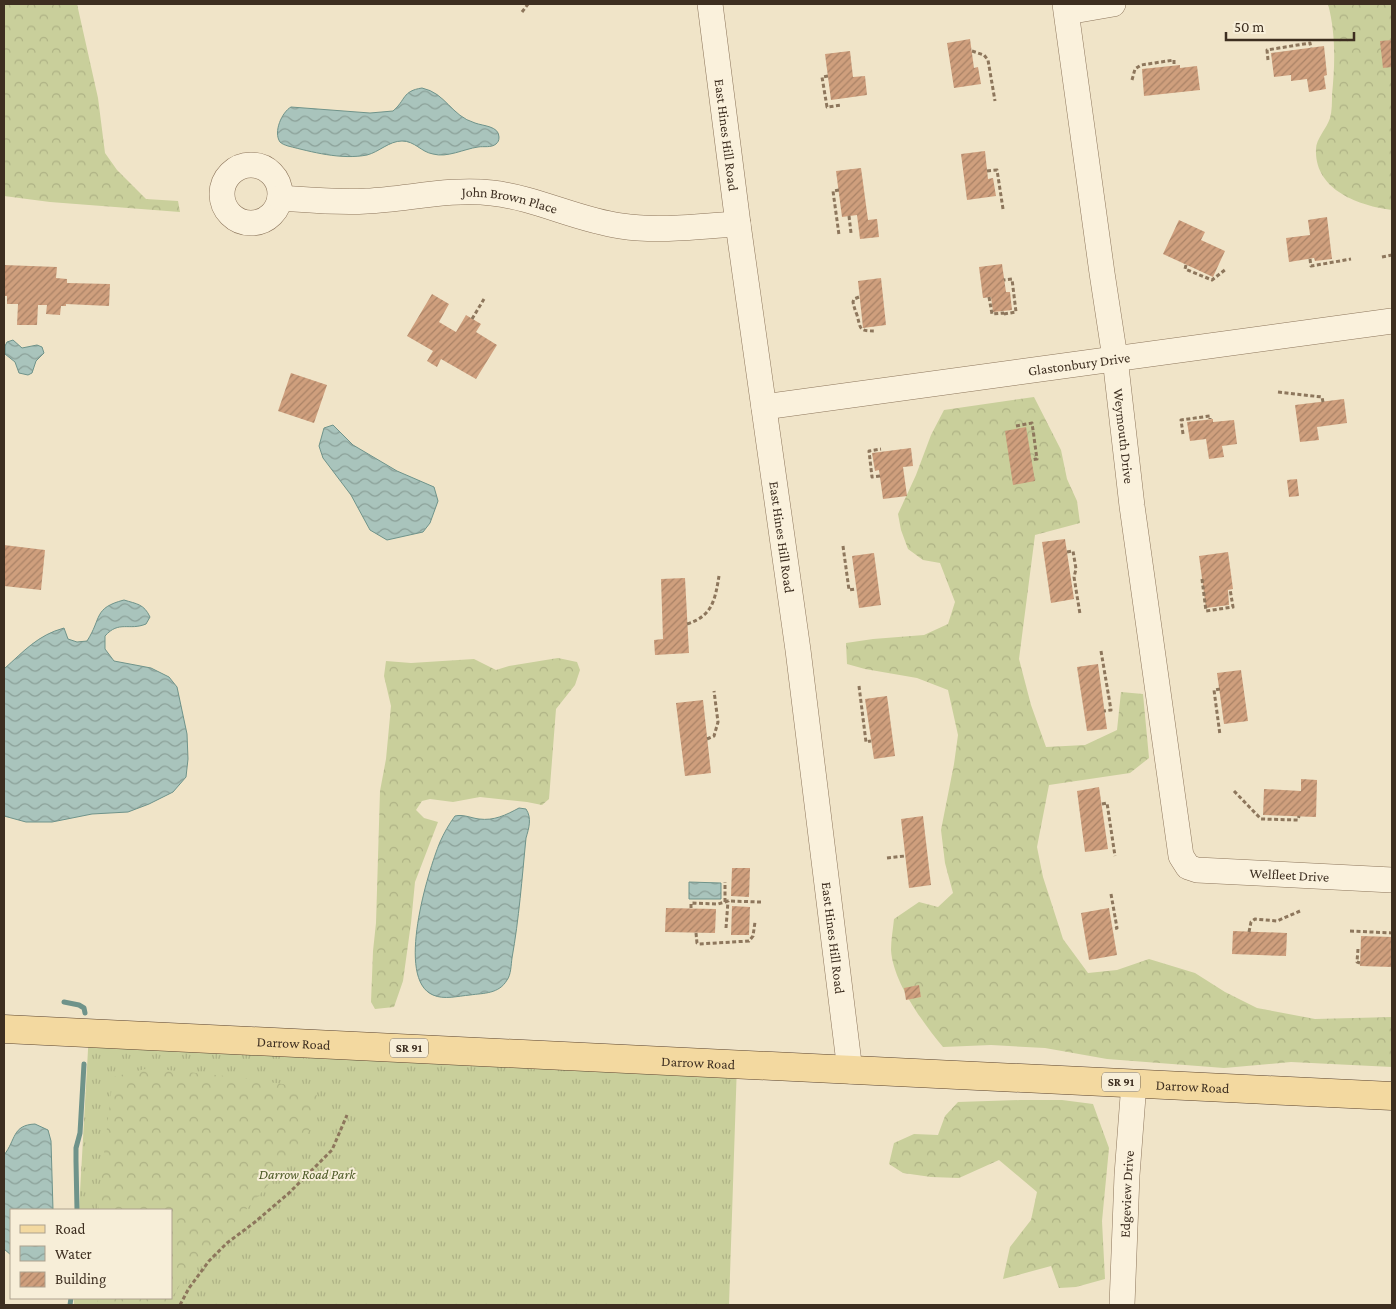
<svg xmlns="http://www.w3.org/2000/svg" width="1396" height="1309" viewBox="0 0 1396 1309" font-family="'Crimson Pro',serif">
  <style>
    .grass { fill: url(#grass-tufts) }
    .forest { fill: url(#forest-crowns) }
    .water { fill: url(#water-waves); stroke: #6f938a }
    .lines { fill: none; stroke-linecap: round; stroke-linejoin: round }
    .stream { stroke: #6f938a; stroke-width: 5 }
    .building { fill: url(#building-hatch) }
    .minor-casing { stroke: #8d765c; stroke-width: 26 }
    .major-casing { stroke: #5b4430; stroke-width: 29 }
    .path { stroke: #8d765c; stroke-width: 3; stroke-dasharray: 4 2.5; stroke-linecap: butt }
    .minor { stroke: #faf1dc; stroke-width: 25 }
    .major { stroke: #f3d9a0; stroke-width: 28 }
    .labels { text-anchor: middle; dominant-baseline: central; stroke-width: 4; stroke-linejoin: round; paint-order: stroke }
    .shield { fill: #f7eed8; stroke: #756857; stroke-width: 1 }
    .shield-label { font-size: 12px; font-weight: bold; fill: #3d2e20 }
    .street-label { font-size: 14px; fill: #3d2e20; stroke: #f7eed8 }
    .park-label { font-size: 14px; font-style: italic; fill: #4d5a26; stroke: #f7eed8 }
  </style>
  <defs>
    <pattern id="grass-tufts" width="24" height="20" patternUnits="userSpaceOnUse" patternTransform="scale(1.25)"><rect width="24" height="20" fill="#c9cf9b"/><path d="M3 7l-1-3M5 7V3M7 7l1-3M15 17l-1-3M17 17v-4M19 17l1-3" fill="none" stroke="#aeb285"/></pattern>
    <pattern id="forest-crowns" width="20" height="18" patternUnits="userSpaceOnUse" patternTransform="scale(1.25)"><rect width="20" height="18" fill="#c9cf9b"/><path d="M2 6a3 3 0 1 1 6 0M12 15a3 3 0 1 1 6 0" fill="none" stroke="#aeb285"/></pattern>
    <pattern id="water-waves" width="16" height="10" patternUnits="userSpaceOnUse" patternTransform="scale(1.25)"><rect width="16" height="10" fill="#a9c4bc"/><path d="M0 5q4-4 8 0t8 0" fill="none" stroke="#8ba098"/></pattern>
    <pattern id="building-hatch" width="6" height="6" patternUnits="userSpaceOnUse" patternTransform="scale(1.25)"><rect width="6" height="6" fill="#cf9f7d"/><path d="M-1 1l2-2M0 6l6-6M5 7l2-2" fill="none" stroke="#a98266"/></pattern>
  </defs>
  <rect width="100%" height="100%" fill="#f0e4c8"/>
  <path class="grass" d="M 89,1032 L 737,1064 L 729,1305 L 74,1305 L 74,1298 L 171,1298 L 171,1210 L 79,1210 Z"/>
  <path class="forest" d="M 4,4 L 77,4 L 98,98 L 105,153 L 117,170 L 146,199 L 178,201 L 180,212 L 50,202 L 4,196 Z
    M 1328,4 L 1357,5 L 1392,4 L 1392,210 C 1359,206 1314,190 1316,149 C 1316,139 1327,128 1330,118 C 1332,111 1332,102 1332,95 C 1335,65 1336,34 1328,4 Z
    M 1034,397 L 1061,450 L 1067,479 L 1077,501 L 1080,523 L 1035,535 L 1019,659 L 1031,705 L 1046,747 L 1085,745 L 1117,730 L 1121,692 L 1143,694 L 1149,758 L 1130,773 L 1049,785 L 1037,847 L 1043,877 L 1063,939 L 1088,973 L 1117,970 L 1149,959 L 1195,973 L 1225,992 L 1257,1008 L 1315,1019 L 1392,1017 L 1392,1067 L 1291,1062 L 1224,1068 L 1107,1059 L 1045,1048 L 991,1045 L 943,1047 C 923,1023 893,982 891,950 C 891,940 893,929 894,919 L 919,902 L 938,907 L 953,893 L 945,863 L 941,830 L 954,764 L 958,735 L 948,690 L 917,678 L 865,669 L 847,664 L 846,643 L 873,639 L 924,635 L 948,624 L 955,602 L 940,563 L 923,560 L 908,549 L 901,530 L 898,514 L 916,475 L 931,435 L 944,410 Z
    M 558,658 L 577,662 L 580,670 L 575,685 L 556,709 L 549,799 L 542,805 L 527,802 L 480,797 L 453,802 L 430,799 L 422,801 L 416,810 L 424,818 L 438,822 L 415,882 L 411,923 L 403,981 L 394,1007 L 375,1009 L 371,1002 L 373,951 L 376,923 L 380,791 L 386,759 L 391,706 L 384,676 L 386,661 L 411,663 L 474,659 L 496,670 L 509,666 Z
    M 149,1068 L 225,1076 L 283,1084 L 317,1095 L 306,1143 L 186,1276 L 167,1305 L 94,1305 L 100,1298 L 171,1298 L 171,1210 L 99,1210 L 98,1204 L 113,1077 Z
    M 1020,1100 L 1062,1100 L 1093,1104 L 1109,1148 L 1102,1221 L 1105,1279 L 1076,1287 L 1059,1288 L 1051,1266 L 1003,1279 L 1010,1247 L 1031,1220 L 1037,1192 L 999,1160 L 959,1178 L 931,1177 L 903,1173 L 889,1164 L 894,1143 L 914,1134 L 938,1135 L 945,1116 L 958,1102 Z"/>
  <path class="water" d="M 422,88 C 446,93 451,116 475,123 C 483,126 499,126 499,137 C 499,141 498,142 496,144 C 491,148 484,146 478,147 C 464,149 447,158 433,154 C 421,152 415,141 402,141 C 389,141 379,152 367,155 C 341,160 312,152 288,146 C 285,145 282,144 280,142 C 273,132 282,112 291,107 L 370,113 L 393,111 C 406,100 402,91 422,88 Z
    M 13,340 L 22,348 L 37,345 L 42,347 L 44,353 L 36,361 L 32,373 L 28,375 L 19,373 L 15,362 L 5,354 L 5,346 L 7,342 Z
    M 333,425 L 353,445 L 397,471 L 434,487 L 438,501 L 430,523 L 423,532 L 387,540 L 370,530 L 351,495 L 323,458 L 319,446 L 324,428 Z
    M 124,600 C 137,604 144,604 150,617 L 146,624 C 129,631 119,620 105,636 L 105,649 L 114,661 L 151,668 L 169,677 L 177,687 L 187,734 L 188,759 L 186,777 L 173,792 L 149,804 L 128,812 L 92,814 L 52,822 L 26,822 L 4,816 L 4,669 C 24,651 38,635 64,628 L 68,639 L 77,642 L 87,641 C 102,618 93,608 124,600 Z
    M 519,808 L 526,809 C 532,818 529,828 526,838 C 522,878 519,919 512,958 C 511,965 511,975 507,980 C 499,994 484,993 470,995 C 458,996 444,1000 433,995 C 395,979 428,871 440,842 C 444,833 449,824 455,816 C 463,814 471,818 479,819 C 494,821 506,815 519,808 Z
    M 689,882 L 721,883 L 721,899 L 689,899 Z
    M 35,1124 L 48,1130 L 51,1141 L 53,1210 L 11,1210 L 11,1255 L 4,1249 L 4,1155 C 16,1140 12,1125 35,1124 Z"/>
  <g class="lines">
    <path class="stream" d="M 64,1002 L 79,1005 L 84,1008 L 85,1013
      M 77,1210 L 76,1161 L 76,1148 L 80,1133 L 84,1064
      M 70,1305 L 71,1298"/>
  </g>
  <path class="building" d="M 970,39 L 974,68 L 978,67 L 981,84 L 954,88 L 947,43 Z
    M 1392,40 L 1392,67 L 1383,68 L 1380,41 Z
    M 1324,46 L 1327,75 L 1324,76 L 1326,89 L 1309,92 L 1307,79 L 1291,81 L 1291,75 L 1274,77 L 1271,53 Z
    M 850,51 L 853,77 L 865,76 L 867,95 L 831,100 L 825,54 Z
    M 1180,65 L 1180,68 L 1197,66 L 1200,90 L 1144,96 L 1142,69 Z
    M 985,151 L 988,179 L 993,178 L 996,196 L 967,200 L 961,154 Z
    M 861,168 L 868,220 L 877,219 L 879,237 L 860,239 L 857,215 L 842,217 L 836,171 Z
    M 1327,217 L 1332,259 L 1315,261 L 1314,258 L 1289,262 L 1286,238 L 1310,235 L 1308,220 Z
    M 1179,220 L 1205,232 L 1201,240 L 1225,251 L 1213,277 L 1163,254 Z
    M 1002,264 L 1006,292 L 1010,292 L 1012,310 L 993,312 L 991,297 L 983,298 L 979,267 Z
    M 4,265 L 57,267 L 56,278 L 67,279 L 67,283 L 110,284 L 109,306 L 66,304 L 66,306 L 61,306 L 60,315 L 46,314 L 47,305 L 38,305 L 37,325 L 17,325 L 18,304 L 7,304 L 7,296 L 4,296 Z
    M 881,278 L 886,325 L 863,328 L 858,281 Z
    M 432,294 L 449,304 L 439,322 L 456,332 L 466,315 L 481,324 L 476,332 L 497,345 L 476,379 L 441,359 L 437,367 L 427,361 L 433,351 L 407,336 Z
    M 291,373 L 327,385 L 314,423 L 278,411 Z
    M 1344,399 L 1347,423 L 1317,427 L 1319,440 L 1300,442 L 1295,405 Z
    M 1213,419 L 1213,422 L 1234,420 L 1237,444 L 1222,446 L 1224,457 L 1209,459 L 1206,439 L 1190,441 L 1187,422 Z
    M 1026,427 L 1035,481 L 1013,485 L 1005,431 Z
    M 911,448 L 913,466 L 903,467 L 907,496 L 883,499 L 879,470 L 875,471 L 872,453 Z
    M 1297,479 L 1299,496 L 1289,497 L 1287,480 Z
    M 1065,539 L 1074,599 L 1051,603 L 1042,542 Z
    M 4,545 L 45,550 L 41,590 L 4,586 Z
    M 1228,552 L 1233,589 L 1228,590 L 1229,605 L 1206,608 L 1199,556 Z
    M 874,553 L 881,605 L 859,608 L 852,556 Z
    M 685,578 L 689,653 L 655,655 L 654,640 L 663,639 L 661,579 Z
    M 1098,664 L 1107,729 L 1087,731 L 1077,667 Z
    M 1241,670 L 1248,721 L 1224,724 L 1217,673 Z
    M 887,696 L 895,756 L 874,759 L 865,699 Z
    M 703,700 L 711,773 L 685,776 L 676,703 Z
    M 1301,779 L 1317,780 L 1316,817 L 1263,815 L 1264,789 L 1301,791 Z
    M 1099,787 L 1108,849 L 1085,852 L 1077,791 Z
    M 923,816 L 931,885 L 909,888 L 901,819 Z
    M 732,868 L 750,868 L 749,897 L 731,896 Z
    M 732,906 L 750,907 L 749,935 L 731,935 Z
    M 666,908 L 716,909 L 715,933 L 665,932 Z
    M 1109,908 L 1117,955 L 1089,960 L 1081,913 Z
    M 1233,931 L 1287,933 L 1286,956 L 1232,954 Z
    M 1361,936 L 1392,937 L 1392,967 L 1360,966 Z
    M 919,985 L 921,997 L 906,1000 L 904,988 Z"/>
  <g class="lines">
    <g class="minor-casing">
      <g id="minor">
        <path id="s1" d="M 710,4 L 738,224 L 798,650 L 850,1071"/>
        <path id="s2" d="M 1065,4 L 1102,273 L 1115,358 L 1132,506 L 1181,856 L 1188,867 L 1197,870 L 1392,880"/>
        <path d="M 1067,12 L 1113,4"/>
        <circle cx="251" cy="194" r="29"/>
        <path id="s3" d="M 280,198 C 309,200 338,203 367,201 C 408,199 451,188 492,193 C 537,198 577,220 621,226 C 659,232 699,226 738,224"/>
        <path id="s4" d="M 764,407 L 1392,321"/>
        <path id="s5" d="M 1122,1305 L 1127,1175 L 1134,1083"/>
      </g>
    </g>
    <g class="major-casing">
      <g id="major">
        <path id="s6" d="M 4,1029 L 1392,1096"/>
      </g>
    </g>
    <path class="path" d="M 522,12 L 528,4
      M 972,51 L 984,55 L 988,60 L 995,101
      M 1268,60 L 1267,50 L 1310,43 L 1311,48
      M 828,76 L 822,77 L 827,107 L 842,105
      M 1132,80 L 1135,69 L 1141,65 L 1174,60 L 1174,65
      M 987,171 L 997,170 L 1003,209
      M 839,190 L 833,191 L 839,235
      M 849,216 L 851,233
      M 1382,257 L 1392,255
      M 1310,259 L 1311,266 L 1351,259
      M 1186,265 L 1185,269 L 1212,280 L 1226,269
      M 859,297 L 854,299 L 853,302 C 854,307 855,310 857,315 C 861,329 858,331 876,331
      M 989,297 L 992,314 L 1004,313
      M 1004,314 L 1016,312 L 1012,279 L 1004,280
      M 472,319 L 484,299
      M 1278,392 L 1322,397 L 1323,402
      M 1016,426 L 1032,423 L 1037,459 L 1031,460
      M 1183,434 L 1181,420 L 1210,416 L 1210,419
      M 880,476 L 872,477 L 869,451 L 881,449
      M 843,546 L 849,590 L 856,589
      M 1067,552 L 1073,551 L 1076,569 L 1074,577 L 1080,614
      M 1202,579 L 1206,611 L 1233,607 L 1230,589
      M 687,624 C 713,616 715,599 719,576
      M 1101,651 L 1111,710 L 1104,711
      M 859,686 L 866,742 L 871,741
      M 1220,689 L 1214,690 L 1220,735
      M 707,739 L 714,736 L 718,722 L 714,691
      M 1234,791 L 1261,819 L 1298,820 L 1299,816
      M 1102,804 L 1107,803 L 1115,856
      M 887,858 L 905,856
      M 1111,894 L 1117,928 L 1113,929
      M 725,902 L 725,882
      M 691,908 L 691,903 L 718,904 L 728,901 L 761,902
      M 726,928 L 728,901
      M 1350,931 L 1392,933
      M 1249,932 L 1251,922 L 1255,919 L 1277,921 L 1300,911
      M 696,933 L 697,943 L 699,944 L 749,941 L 753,936 L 755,922
      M 1358,949 L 1357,962 L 1360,963
      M 180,1305 L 189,1288 L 209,1261 L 227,1243 L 255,1222 L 289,1193 L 332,1150 L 347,1115"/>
    <use href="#minor" class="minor"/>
    <use href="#major" class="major"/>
  </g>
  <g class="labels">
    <g class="shield">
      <rect x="390" y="1038.5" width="38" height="19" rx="4"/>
      <rect x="1102" y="1072.5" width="38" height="19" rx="4"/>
    </g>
    <g class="shield-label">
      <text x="409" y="1048">SR 91</text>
      <text x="1121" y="1082">SR 91</text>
    </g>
    <g class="street-label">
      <text stroke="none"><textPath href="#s1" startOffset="132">East Hines Hill Road</textPath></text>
      <text stroke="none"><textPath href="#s3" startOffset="231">John Brown Place</textPath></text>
      <text stroke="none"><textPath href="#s4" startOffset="318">Glastonbury Drive</textPath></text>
      <text stroke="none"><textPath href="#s2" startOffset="436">Weymouth Drive</textPath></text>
      <text stroke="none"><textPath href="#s1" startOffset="538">East Hines Hill Road</textPath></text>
      <text stroke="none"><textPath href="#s2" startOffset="975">Welfleet Drive</textPath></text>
      <text stroke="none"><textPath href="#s1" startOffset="942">East Hines Hill Road</textPath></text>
      <text stroke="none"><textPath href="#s6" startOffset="290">Darrow Road</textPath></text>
      <text stroke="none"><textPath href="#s6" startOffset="695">Darrow Road</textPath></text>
      <text stroke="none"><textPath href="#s6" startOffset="1190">Darrow Road</textPath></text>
      <text stroke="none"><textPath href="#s5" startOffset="111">Edgeview Drive</textPath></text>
    </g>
    <g class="park-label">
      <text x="307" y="1174">Darrow Road Park</text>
    </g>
  </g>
  <rect width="1396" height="1309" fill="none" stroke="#3d2e20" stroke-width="10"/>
  <rect x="10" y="1209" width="162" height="90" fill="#f7eed8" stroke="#ada18e"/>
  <rect x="20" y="1225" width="25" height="8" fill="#f3d9a0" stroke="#ada18e"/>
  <text x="55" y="1234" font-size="15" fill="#3d2e20">Road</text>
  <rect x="20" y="1246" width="25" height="15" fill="url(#water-waves)" stroke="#ada18e"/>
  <text x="55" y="1259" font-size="15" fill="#3d2e20">Water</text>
  <rect x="20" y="1272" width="25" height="15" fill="url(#building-hatch)" stroke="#ada18e"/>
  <text x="55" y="1284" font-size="15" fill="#3d2e20">Building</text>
  <path d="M1226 32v8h128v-8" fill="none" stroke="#3d2e20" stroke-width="2.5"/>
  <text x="1234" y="32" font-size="15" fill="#3d2e20" stroke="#f7eed8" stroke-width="4" paint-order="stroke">50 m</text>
</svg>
